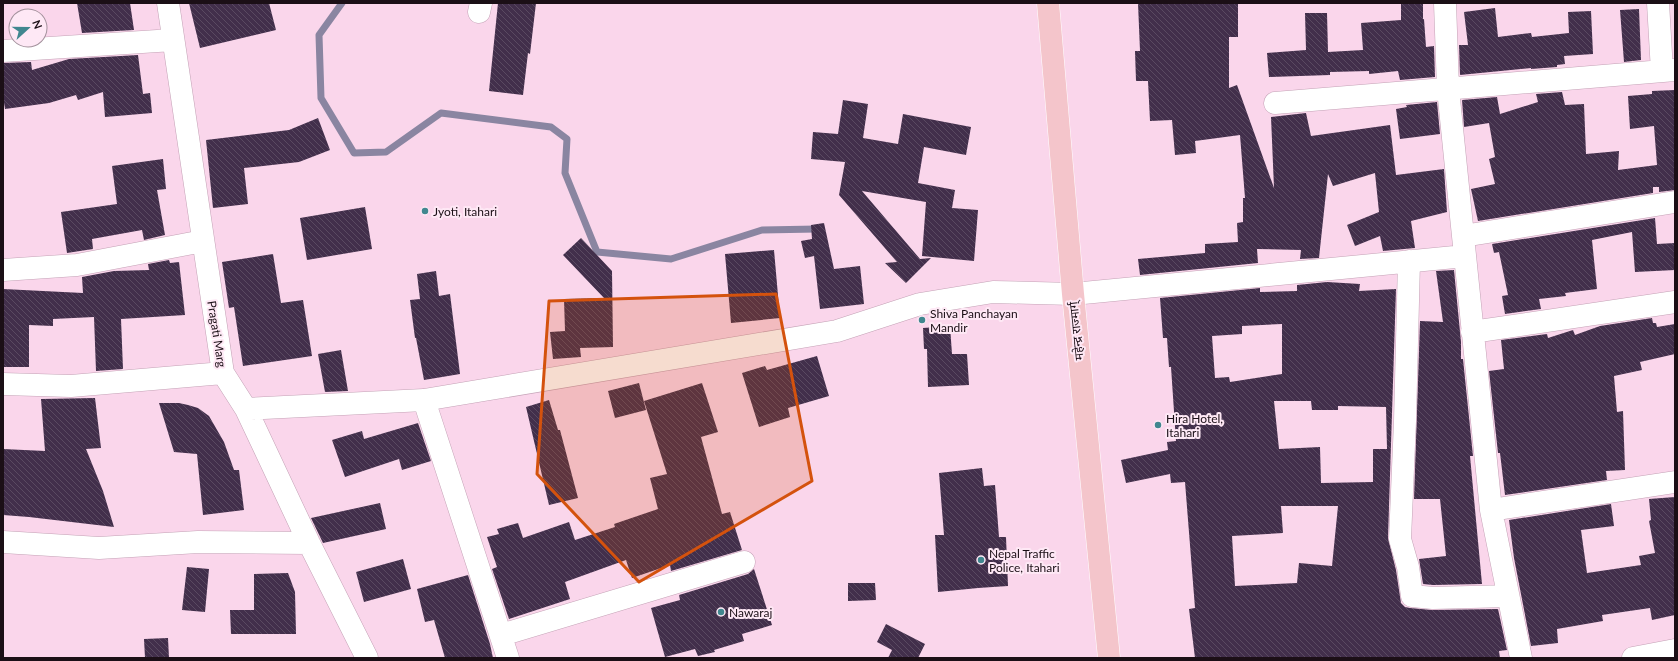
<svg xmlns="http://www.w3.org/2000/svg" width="1678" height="661" viewBox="0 0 1678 661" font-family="Lato,'Noto Sans Devanagari',sans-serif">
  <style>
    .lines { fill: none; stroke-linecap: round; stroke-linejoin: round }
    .stream { stroke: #8a85a1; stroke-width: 7 }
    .building { fill: url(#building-back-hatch); fill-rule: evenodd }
    .minor-casing { stroke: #c4a2b6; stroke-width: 23 }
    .highway-casing { stroke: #fff; stroke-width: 23 }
    .minor { stroke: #fff; stroke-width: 22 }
    .highway { stroke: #f4c5cb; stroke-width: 22 }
    .marked { fill: #d4520d; fill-opacity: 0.2; stroke: #d4520d; stroke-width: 3; stroke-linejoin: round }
    .poi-dot { fill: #40878f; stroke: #fee8f5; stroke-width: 1.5 }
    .labels { text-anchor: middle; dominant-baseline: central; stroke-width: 4; stroke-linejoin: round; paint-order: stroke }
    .poi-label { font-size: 12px; fill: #1b0f16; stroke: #fee8f5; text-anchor: start }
    .street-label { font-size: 12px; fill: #1b0f16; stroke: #fee8f5 }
  </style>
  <defs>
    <pattern id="building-back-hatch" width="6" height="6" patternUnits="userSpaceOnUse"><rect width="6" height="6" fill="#422f4b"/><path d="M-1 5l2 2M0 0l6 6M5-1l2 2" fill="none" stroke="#5a4a61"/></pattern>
  </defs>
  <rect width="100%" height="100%" fill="#fad6eb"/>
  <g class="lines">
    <path class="stream" d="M 342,3 L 319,35 L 321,98 L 354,153 L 386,152 L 441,113 L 551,127 L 567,139 L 565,173 L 597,252 L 671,259 L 762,230 L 817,229"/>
  </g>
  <path class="building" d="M 77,3 L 130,3 L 134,30 L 82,33 Z
    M 189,3 L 269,3 L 276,30 L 200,48 Z
    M 498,3 L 536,3 L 530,54 L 528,53 L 523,95 L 489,91 Z
    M 1138,3 L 1238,3 L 1238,37 L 1229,37 L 1229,88 L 1237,85 L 1274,188 L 1271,117 L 1306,113 L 1311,136 L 1390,125 L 1396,175 L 1444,169 L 1447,212 L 1411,221 L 1415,248 L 1383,251 L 1380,236 L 1355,246 L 1347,225 L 1379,212 L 1375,173 L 1333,186 L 1328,174 L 1319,258 L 1300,259 L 1301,250 L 1257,249 L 1258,263 L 1140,275 L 1138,259 L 1205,253 L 1205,244 L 1238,242 L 1237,223 L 1243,222 L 1243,198 L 1245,198 L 1240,135 L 1195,141 L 1196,153 L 1175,155 L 1172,120 L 1150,121 L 1148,81 L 1136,81 L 1135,51 L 1140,51 Z
    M 1401,3 L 1423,3 L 1423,19 L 1424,19 L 1426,47 L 1434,46 L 1435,77 L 1400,80 L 1398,71 L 1369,74 L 1369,71 L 1330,72 L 1330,75 L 1269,77 L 1267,53 L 1306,50 L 1305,13 L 1327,13 L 1328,52 L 1363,50 L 1361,23 L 1401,20 Z
    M 1495,8 L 1498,37 L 1531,33 L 1532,37 L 1569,33 L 1568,12 L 1591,11 L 1593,54 L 1564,56 L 1565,64 L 1557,65 L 1557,67 L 1531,69 L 1531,68 L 1460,75 L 1459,45 L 1468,45 L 1464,12 Z
    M 1639,9 L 1641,60 L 1624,62 L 1620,10 Z
    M 138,55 L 143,94 L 150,93 L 152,113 L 105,117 L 103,92 L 78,100 L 76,95 L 49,103 L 5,109 L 3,96 L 3,63 L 31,62 L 32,70 L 69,59 Z
    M 1675,90 L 1675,190 L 1659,192 L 1659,187 L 1653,187 L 1653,193 L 1478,221 L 1471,189 L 1495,184 L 1489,159 L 1495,157 L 1489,123 L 1464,127 L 1462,100 L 1497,97 L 1500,114 L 1538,102 L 1536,94 L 1562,92 L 1565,105 L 1584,104 L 1586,154 L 1619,151 L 1618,170 L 1657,165 L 1654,126 L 1630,129 L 1628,96 L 1652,94 L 1652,91 Z
    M 843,100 L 868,104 L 863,138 L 898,144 L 903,114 L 971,127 L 966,155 L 924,147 L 918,183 L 955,190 L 952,208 L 978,210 L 974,261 L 922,256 L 926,202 L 862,191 L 920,259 L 931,258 L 906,283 L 885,263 L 897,262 L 839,195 L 845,162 L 811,159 L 813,132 L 838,134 Z
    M 1437,102 L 1440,134 L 1400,139 L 1396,109 L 1407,107 L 1406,105 Z
    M 318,118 L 330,150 L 299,162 L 244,168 L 248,204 L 213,208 L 206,140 L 289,130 Z
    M 163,159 L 166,189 L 157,190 L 165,235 L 144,240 L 142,230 L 92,239 L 93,249 L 67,253 L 61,212 L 117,204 L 112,166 Z
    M 365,207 L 372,249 L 307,260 L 300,218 Z
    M 1655,218 L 1657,244 L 1675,243 L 1675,270 L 1635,272 L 1632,232 L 1592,240 L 1597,289 L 1565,293 L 1566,296 L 1539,299 L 1541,309 L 1505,314 L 1502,296 L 1508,295 L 1499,252 L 1494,253 L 1492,244 Z
    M 824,223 L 834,269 L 860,266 L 864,304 L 820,309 L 814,256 L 805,258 L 801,241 L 812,239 L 811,225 Z
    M 581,238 L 612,271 L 613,347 L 580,348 L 581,357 L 553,359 L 550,332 L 565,331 L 564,299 L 604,298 L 563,255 Z
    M 774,250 L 780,318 L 731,323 L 725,254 Z
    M 273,254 L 281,303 L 303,300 L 312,356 L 243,366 L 234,307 L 229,308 L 222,262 Z
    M 169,260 L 170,263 L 179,262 L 185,315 L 121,319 L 123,369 L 96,371 L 94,317 L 53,319 L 53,326 L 29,325 L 29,367 L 3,367 L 3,289 L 83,293 L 82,277 L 114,271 L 149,270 L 148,264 Z
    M 1454,270 L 1461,342 L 1461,359 L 1463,359 L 1473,456 L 1470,456 L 1482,584 L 1433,585 L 1423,584 L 1419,559 L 1446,556 L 1440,499 L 1414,499 L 1420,321 L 1443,322 L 1436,271 Z
    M 436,271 L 439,296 L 450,294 L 460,374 L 424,380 L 416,338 L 415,338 L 410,300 L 420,299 L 417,274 Z
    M 1327,282 L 1360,284 L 1359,291 L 1396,289 L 1388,538 L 1396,570 L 1401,603 L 1405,607 L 1410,608 L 1432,610 L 1498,609 L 1507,650 L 1499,651 L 1500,658 L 1195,658 L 1189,609 L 1195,608 L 1185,482 L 1171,483 L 1170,474 L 1126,483 L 1121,460 L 1168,450 L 1167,442 L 1176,441 L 1171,367 L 1169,367 L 1167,338 L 1163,338 L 1160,298 L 1260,288 L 1260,292 L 1297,291 L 1297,285 ZM 1282,324 L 1282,374 L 1230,382 L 1229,377 L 1215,378 L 1212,336 L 1242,334 L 1242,326 ZM 1274,401 L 1311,401 L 1312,410 L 1338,410 L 1338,406 L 1386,407 L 1387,449 L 1373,449 L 1373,482 L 1321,483 L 1320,447 L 1279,449 ZM 1281,506 L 1338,506 L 1332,566 L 1299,563 L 1297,583 L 1235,586 L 1232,536 L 1283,533 Z
    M 1652,318 L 1653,323 L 1656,323 L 1657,327 L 1675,324 L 1675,354 L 1640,362 L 1642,370 L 1614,376 L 1617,412 L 1623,411 L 1625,470 L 1606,471 L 1607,480 L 1505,495 L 1500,453 L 1498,453 L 1489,371 L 1504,369 L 1501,340 L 1547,334 L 1548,338 L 1573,330 L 1575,335 L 1600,326 Z
    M 950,326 L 952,354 L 967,354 L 969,385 L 928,387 L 927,349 L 924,349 L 923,328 Z
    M 341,350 L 348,391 L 325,392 L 318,354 Z
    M 817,356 L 829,396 L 788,408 L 790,417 L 759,427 L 742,373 L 765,366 L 767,370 Z
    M 639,383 L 646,410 L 615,418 L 608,391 Z
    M 702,383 L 718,432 L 701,437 L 722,514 L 730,512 L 742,550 L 671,571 L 670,565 L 632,578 L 626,560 L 565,582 L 570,599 L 509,619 L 492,569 L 497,567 L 487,537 L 499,534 L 497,529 L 518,523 L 523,538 L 569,522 L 575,540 L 615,527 L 614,524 L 658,509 L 650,478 L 667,474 L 644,401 Z
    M 95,398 L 101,448 L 86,449 L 103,491 L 114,527 L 29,517 L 3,515 L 3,449 L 45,451 L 41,399 Z
    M 549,400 L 558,430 L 560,430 L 578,498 L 549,505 L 526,407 Z
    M 159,403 L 179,403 L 188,405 L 198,408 L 209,416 L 224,442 L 234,470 L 239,470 L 244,510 L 203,515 L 197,454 L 174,452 Z
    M 418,423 L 431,461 L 402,470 L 399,459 L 345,477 L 332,440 L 362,431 L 364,439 Z
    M 982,468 L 984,486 L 995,485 L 999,537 L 1006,537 L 1008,586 L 978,588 L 938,592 L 935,535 L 944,535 L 939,473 Z
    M 1675,497 L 1675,615 L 1652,620 L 1650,608 L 1602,615 L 1603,621 L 1557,629 L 1558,643 L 1531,646 L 1514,558 L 1509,520 L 1611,504 L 1614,526 L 1581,530 L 1587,573 L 1641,565 L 1639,556 L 1655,553 L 1649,521 L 1651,520 L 1649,499 Z
    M 380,503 L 386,529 L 323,543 L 311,518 Z
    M 403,559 L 411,589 L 364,602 L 356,572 Z
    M 187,567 L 209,569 L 205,612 L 182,610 Z
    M 754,569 L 772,625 L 742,634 L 744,641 L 714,650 L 715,652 L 698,656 L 695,649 L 665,657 L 651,608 L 680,600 L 679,595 L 748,574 Z
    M 288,573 L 295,592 L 296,634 L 231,634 L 230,610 L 254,610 L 254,574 Z
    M 468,575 L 490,644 L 493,658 L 445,658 L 434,620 L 425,622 L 417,589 Z
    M 848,583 L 875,583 L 876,600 L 848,601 Z
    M 886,624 L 925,644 L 918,658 L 888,658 L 892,650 L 877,642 Z
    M 168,638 L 169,658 L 145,658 L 144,639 Z"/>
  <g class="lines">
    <g class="minor-casing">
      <path id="minor" d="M 168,3 L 223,373 L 246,409 L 309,543 L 367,658
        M 1445,3 L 1448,89 L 1491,510 L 1521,658
        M 1658,3 L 1662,71
        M 479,12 L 481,3
        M 3,51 L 173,40
        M 1275,103 L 1675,70
        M 1463,236 L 1675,202
        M 1409,261 L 1405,421 L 1400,539 L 1408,567 L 1412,596 L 1433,598 L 1508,596
        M 3,270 L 77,265 L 203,241
        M 1472,332 L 1675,302
        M 3,384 L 71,386 L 223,373
        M 424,400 L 508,658
        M 246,409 L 424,400 L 837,331 L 920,304 L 993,292 L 1073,294 L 1465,256
        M 1491,510 L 1675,482
        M 3,542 L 99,548 L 198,542 L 309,543
        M 501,635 L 744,562
        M 1633,658 L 1675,650"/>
    </g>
    <g class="highway-casing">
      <path id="highway" d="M 1048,3 L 1073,294 L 1109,658"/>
    </g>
    <use href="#minor" class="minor"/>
    <use href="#highway" class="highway"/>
  </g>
  <path class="marked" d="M 776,294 L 812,481 L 639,582 L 537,474 L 549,301 Z"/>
  <g class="poi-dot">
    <circle cx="425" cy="211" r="4"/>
    <circle cx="922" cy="320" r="4"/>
    <circle cx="1158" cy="425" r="4"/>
    <circle cx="981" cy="560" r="4"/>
    <circle cx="721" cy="612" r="4"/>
  </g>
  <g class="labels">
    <g class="poi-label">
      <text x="433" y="211">Jyoti, Itahari</text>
      <text x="930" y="313">Shiva Panchayan<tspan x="930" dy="14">Mandir</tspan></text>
      <text x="1166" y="418">Hira Hotel,<tspan x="1166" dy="14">Itahari</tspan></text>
      <text x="989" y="553">Nepal Traffic<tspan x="989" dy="14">Police, Itahari</tspan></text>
      <text x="729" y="612">Nawaraj</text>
    </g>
    <g class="street-label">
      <text transform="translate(1076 331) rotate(-96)">महेन्द्र राज्मार्ग्</text>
      <text transform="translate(217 334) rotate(81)">Pragati Marg</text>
    </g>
  </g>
  <rect width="1678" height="661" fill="none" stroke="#1b0f16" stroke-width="8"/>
  <g transform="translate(28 28) rotate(69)"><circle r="19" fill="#fee8f5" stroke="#a3919c"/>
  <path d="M0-3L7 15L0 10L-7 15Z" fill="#40878f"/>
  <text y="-6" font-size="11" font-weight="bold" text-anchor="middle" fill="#1b0f16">N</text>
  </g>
</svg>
